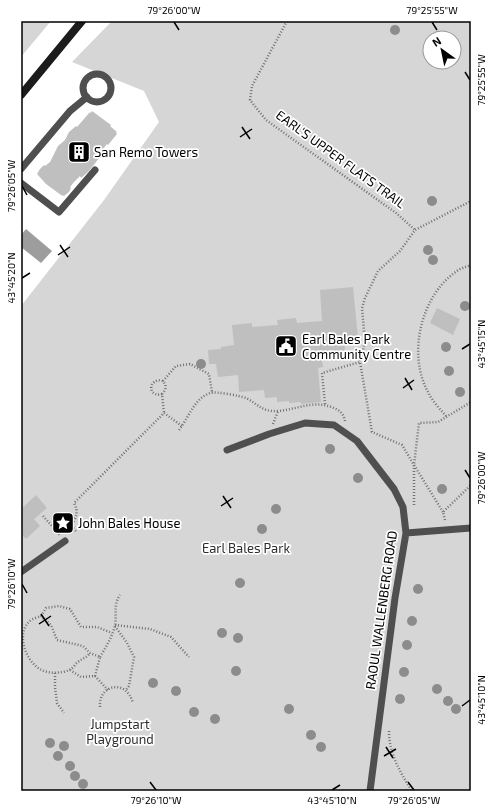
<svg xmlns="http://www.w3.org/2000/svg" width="492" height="812" viewBox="0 0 492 812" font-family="'Exo 2',sans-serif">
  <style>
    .green { fill: #d6d6d6; fill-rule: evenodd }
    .water { fill: #9d9d9d }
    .building { fill: #bfbfbf }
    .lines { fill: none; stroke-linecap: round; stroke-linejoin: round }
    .path { stroke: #717171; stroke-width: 2.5; stroke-dasharray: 1 2; stroke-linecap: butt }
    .service { stroke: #4f4f4f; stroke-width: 7 }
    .secondary { stroke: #1c1c1c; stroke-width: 8 }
    .tree { fill: #8c8c8c }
    .ticks { fill: none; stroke: #000; stroke-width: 1.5 }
    .labels { text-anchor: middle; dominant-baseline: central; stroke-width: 3.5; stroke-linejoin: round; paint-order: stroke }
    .poi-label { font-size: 13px; fill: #000; stroke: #fff; text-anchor: start }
    .street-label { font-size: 13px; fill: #000; stroke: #fff }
    .park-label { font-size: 13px; fill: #2d2d2d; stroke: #fff }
    .neatline { fill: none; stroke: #000; stroke-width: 1.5 }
    .ticks-label { font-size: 10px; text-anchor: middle; fill: #000 }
  </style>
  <rect width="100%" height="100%" fill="#fff"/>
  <path class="green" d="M 21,21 L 51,21 L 21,57 Z
    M 112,21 L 471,21 L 471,791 L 21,791 L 21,306 L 104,200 L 159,122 L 144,91 L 72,62 ZM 430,38 L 454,38 L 454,62 L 430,62 Z"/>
  <path class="water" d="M 26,229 L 52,251 L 41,263 L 21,247 L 21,235 Z"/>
  <path class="building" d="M 92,111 L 111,125 L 110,126 L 117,132 L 116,133 L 117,134 L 108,145 L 107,144 L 103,149 L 104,150 L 100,157 L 89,171 L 81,178 L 80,176 L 74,182 L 70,187 L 71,188 L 69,192 L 64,196 L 61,195 L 46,184 L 37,174 L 40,169 L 44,165 L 45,166 L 50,162 L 58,146 L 65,140 L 69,132 L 76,126 L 77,127 L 90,112 L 91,113 Z
    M 353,287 L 358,338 L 344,340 L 345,351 L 321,353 L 323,367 L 318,368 L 321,402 L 301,404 L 301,402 L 289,403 L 289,401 L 277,402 L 277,397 L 265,398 L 264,390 L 239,392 L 238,375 L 218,377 L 216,364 L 209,364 L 208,350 L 221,349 L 221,347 L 234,345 L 232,325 L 252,323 L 252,327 L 278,325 L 277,320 L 296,318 L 297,323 L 322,321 L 320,290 Z
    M 437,308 L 460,319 L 453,335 L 430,323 Z
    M 36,495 L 47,508 L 34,519 L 40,526 L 26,539 L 21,534 L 21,509 Z"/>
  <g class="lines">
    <path class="path" d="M 287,21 L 252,86 L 250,100 L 266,120 L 396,213 L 415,230
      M 163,381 L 176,366 L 190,364 L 209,374 L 212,392
      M 162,394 L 157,395 L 152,392 C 150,385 152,383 158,380 L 163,381 C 167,386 166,390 162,394 L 164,413
      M 325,404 L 322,373 L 360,362
      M 446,416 C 440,409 432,401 428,392 C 407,354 421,295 457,271 C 461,268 466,267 471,265
      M 273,424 L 278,411
      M 179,430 C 189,417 194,399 210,393 C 215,391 241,396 246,398 C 258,404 262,412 277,411 C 297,410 313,399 334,408 C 339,410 344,414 345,421
      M 414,505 L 414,465 L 402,445 L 372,432 L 360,362 L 365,342 L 362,308 L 365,298 L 378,271 L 400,251 L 415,230 L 471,201
      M 443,512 L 414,465 L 419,423 L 438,422 L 471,402
      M 43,516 L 60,535
      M 445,520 L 443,512 L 471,485
      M 76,531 L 71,526 C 76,518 79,512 74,503 L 164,413 L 182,426
      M 41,616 L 46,608 L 59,606 L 70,609 L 81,627 L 97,627 L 112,633
      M 115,625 L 150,629 L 171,637 L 189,657
      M 115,626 L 127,643 L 134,657 L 129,686 L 126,690
      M 100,657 C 106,647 112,637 115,626 C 117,615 113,605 120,595
      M 70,670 L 81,677 L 95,676 L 100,657 L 90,653 L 83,646 L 57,640 L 51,625 L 41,616 C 38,617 32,619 30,621 C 16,633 25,658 37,667 C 45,674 60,674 69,670 C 73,669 75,664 78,662 C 83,658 86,658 90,653
      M 55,673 L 55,687 L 57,703 L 64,713
      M 95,676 L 108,690
      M 100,707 C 98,685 126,678 133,703
      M 389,731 C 389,754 400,772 412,791"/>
    <path class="service" d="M83 88a14 14 0 1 1 28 0a14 14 0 1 1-28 0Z
      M 21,169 L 70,111 L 87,97
      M 21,183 L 59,212 L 95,170
      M 227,450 L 269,434 L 305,423 L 334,425 L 357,441 L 394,489 L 403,507 L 406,533 L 395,598 L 370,791
      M 406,533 L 471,528
      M 21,572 L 65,541"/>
    <path class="secondary" d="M 21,95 L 82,21"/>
  </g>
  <g class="tree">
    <circle cx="395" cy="30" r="5"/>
    <circle cx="432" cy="201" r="5"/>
    <circle cx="428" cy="250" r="5"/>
    <circle cx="433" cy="260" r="5"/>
    <circle cx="465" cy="306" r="5"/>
    <circle cx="446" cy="347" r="5"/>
    <circle cx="201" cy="364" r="5"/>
    <circle cx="449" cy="371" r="5"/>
    <circle cx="460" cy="392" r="5"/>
    <circle cx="330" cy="449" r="5"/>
    <circle cx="358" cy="478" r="5"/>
    <circle cx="442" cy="489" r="5"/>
    <circle cx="276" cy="509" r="5"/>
    <circle cx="262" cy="529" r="5"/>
    <circle cx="249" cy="550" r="5"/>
    <circle cx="240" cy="583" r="5"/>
    <circle cx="418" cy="589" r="5"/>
    <circle cx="412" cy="621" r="5"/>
    <circle cx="222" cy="633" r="5"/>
    <circle cx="238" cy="638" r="5"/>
    <circle cx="407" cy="645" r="5"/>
    <circle cx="236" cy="671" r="5"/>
    <circle cx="404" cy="672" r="5"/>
    <circle cx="153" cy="683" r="5"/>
    <circle cx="437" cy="689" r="5"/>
    <circle cx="176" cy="691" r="5"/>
    <circle cx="400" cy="699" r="5"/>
    <circle cx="448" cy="701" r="5"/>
    <circle cx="289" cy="709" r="5"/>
    <circle cx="456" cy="709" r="5"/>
    <circle cx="194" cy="712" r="5"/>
    <circle cx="215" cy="719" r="5"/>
    <circle cx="311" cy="735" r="5"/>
    <circle cx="50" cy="743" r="5"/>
    <circle cx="64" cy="746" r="5"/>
    <circle cx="321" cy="747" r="5"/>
    <circle cx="58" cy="756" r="5"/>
    <circle cx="70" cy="766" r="5"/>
    <circle cx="75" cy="776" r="5"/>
    <circle cx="83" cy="784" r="5"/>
  </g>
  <path class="ticks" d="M 174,22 L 179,30M 432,22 L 437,30M 465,72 L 470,80M 242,127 L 250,139M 240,137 L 252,129M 22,186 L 27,195M 60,245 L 68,257M 58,255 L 70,247M 22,278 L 30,273M 462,349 L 470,344M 405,378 L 412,390M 403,388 L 414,380M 465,470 L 470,478M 223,496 L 231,508M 221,506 L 233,498M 22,584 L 27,593M 41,614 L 49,626M 39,624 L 51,616M 462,706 L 470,700M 386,747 L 393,758M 384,756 L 396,749M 150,782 L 156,790M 408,782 L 414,790M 332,790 L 340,785"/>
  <defs>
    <g id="building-square" transform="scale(1.15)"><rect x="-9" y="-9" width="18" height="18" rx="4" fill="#000" stroke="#fff"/><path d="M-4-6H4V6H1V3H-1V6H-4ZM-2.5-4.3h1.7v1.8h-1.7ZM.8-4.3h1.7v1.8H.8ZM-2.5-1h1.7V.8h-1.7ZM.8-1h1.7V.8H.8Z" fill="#fff"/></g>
    <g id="civic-square" transform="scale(1.15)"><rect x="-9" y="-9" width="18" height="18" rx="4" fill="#000" stroke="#fff"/><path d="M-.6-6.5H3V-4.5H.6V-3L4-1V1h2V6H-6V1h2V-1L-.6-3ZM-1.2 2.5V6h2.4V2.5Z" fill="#fff"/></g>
    <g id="sight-square" transform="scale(1.15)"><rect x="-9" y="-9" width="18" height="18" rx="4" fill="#000" stroke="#fff"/><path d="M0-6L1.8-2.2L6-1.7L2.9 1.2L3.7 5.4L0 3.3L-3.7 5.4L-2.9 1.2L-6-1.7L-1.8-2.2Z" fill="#fff"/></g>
  </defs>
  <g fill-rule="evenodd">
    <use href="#building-square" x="79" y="152"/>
    <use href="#civic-square" x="286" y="346"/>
    <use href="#sight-square" x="63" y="523"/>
  </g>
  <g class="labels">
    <g class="poi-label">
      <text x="94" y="152">San Remo Towers</text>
      <text x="302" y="339">Earl Bales Park<tspan x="302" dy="15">Community Centre</tspan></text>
      <text x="78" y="523">John Bales House</text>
    </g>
    <g class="street-label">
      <text transform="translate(341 159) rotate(36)">EARL'S UPPER FLATS TRAIL</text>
      <text transform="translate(381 610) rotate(-82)">RAOUL WALLENBERG ROAD</text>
    </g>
    <g class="park-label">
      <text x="246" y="548">Earl Bales Park</text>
      <text x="120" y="724">Jumpstart<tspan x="120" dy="15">Playground</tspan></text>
    </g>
  </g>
  <rect width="492" height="812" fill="none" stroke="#ffffff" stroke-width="44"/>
  <g transform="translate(442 50) rotate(327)"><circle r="19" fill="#ffffff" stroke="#999999"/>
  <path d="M0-3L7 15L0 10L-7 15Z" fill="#000000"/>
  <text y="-6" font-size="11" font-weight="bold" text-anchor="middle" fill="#000000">N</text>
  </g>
  <rect x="22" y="22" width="448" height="768" class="neatline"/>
  <g class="ticks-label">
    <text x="174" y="14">79°26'00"W</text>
    <text x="432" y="14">79°25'55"W</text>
    <text transform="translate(481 80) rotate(-90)" y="4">79°25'55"W</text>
    <text transform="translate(11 186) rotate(-90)" y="4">79°26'05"W</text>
    <text transform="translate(11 278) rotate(-90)" y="4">43°45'20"N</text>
    <text transform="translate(481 344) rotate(-90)" y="4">43°45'15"N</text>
    <text transform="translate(481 478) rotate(-90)" y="4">79°26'00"W</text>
    <text transform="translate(11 584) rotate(-90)" y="4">79°26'10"W</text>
    <text transform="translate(481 700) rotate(-90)" y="4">43°45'10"N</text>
    <text x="156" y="804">79°26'10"W</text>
    <text x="332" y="804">43°45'10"N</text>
    <text x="414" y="804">79°26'05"W</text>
  </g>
</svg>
